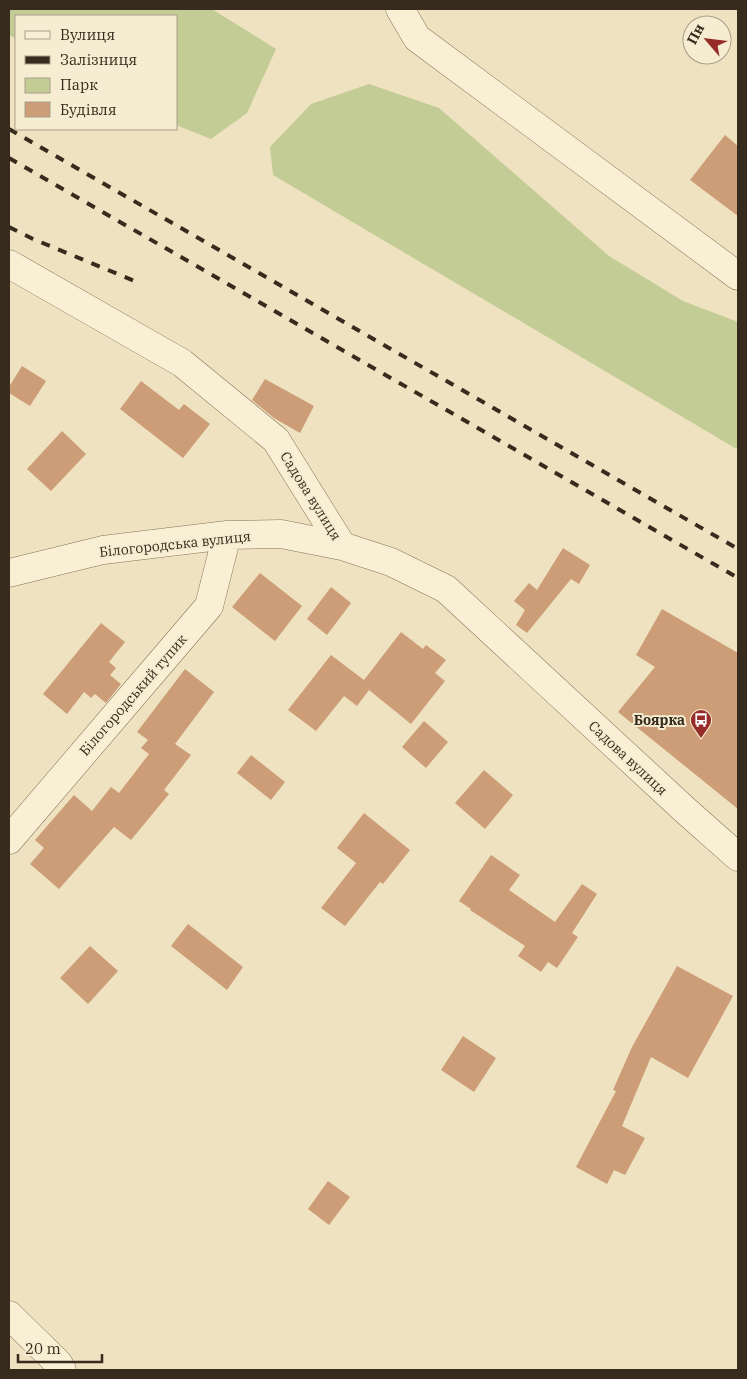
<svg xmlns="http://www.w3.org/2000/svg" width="747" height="1379" viewBox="0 0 747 1379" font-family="'IBM Plex Serif',serif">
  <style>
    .green { fill: #c4cc95 }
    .building { fill: #cc9d77 }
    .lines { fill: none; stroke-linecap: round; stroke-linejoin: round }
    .minor-casing { stroke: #877359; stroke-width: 29 }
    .minor { stroke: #f9efd4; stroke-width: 28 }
    .rail { stroke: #372b1d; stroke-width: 4; stroke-dasharray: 9 9; stroke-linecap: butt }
    .labels { text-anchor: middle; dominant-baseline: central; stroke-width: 4; stroke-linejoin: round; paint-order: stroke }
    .street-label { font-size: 14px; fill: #372b1d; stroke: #f5ecd1 }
    .poi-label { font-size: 14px; font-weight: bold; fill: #372b1d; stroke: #f5ecd1; text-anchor: end }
  </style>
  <rect width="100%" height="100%" fill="#eee2c1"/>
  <path class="green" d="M 9,9 L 212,9 L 276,49 L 247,113 L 211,139 L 176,125 L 176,16 L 16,16 L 16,39 L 9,35 Z
    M 369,84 L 439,108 L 609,256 L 683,301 L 738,322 L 738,448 L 735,448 L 273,175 L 270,147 L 311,104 Z"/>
  <path class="building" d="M 725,135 L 738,146 L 738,216 L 690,180 Z
    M 22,366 L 46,381 L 30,406 L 9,393 L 9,387 Z
    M 265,379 L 314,406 L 300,433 L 274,418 L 252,400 Z
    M 141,381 L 179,410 L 184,404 L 210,424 L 183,458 L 120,409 Z
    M 62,431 L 86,454 L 51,491 L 27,469 Z
    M 563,548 L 590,565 L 579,584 L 571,579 L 527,633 L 516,625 L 525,610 L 514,601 L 529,583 L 537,590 Z
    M 260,573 L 302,606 L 275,641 L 232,607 Z
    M 331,587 L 351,603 L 327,635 L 307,619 Z
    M 662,609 L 738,653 L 738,809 L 618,712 L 655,667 L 636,655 Z
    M 101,623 L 125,642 L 109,662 L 116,668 L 110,675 L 121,684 L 106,703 L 95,694 L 91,698 L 84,692 L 67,714 L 43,694 Z
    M 401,632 L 423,649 L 426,645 L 446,660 L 435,673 L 445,681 L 411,724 L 369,690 L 357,706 L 344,696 L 316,731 L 288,710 L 331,655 L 364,680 Z
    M 185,669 L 214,692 L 175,744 L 191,755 L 164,790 L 169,794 L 131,840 L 114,827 L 59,889 L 30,864 L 44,848 L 35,840 L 74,795 L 92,811 L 111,787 L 119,793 L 149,754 L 141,748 L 148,740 L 137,732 Z
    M 424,721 L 448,742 L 426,768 L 402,747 Z
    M 251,755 L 285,782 L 271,800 L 237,773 Z
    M 484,770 L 513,795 L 485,829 L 455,803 Z
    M 364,813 L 410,850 L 383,884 L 380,882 L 345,926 L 321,908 L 356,863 L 337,848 Z
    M 491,855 L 520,875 L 509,890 L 555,922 L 582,884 L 597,894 L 572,933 L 578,937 L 557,968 L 548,962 L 541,972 L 518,956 L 525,946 L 470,910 L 471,909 L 459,901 Z
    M 188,924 L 243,967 L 227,990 L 171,946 Z
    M 90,946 L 118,971 L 88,1004 L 60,978 Z
    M 677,966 L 733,996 L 688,1078 L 651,1057 L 622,1126 L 645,1138 L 625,1175 L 614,1170 L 607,1184 L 576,1167 L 616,1091 L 613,1090 L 632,1047 Z
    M 463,1036 L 496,1058 L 474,1092 L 441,1070 Z
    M 328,1181 L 350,1197 L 329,1225 L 308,1209 Z"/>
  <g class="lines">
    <g class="minor-casing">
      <path id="minor" d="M 400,9 L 417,38 L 738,276
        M 9,264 L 182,363 L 276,440 L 342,546
        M 9,573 L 103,550 L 227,535 L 281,534 L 342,546 L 391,562 L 446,589 L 685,810 L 738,857
        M 9,840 L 209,606 L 227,535
        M 9,1315 L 58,1363 L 62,1370"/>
    </g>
    <use href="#minor" class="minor"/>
    <path class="rail" d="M 9,129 L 738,549
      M 9,158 L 738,578
      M 9,227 L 33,239 L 137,282"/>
  </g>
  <defs>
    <g id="bus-pin" transform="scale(1.125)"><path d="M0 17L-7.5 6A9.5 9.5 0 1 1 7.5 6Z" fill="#962c29" stroke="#f5ecd1"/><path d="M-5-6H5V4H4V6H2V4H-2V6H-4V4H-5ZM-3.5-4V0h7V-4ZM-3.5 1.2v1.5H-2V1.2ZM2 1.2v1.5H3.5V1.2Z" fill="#fff"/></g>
  </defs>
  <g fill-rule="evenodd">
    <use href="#bus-pin" x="701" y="720"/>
  </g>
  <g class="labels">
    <g class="street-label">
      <text transform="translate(311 496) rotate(58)">Садова вулиця</text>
      <text transform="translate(175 544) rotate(-6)">Білогородська вулиця</text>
      <text transform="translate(133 695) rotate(-49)">Білогородський тупик</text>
      <text transform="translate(628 758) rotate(43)">Садова вулиця</text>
    </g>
    <g class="poi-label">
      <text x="685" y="720">Боярка</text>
    </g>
  </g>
  <rect width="747" height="1379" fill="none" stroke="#372b1d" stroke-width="20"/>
  <rect x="15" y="15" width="162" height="115" fill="#f5ecd1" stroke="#a99f89"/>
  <rect x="25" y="31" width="25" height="8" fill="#f9efd4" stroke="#a99f89"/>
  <text x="60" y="40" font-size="15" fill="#372b1d">Вулиця</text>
  <rect x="25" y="56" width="25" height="8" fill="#372b1d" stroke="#a99f89"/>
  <text x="60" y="65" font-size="15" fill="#372b1d">Залізниця</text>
  <rect x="25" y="78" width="25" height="15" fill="#c4cc95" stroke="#a99f89"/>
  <text x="60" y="90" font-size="15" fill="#372b1d">Парк</text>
  <rect x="25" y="102" width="25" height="15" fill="#cc9d77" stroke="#a99f89"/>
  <text x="60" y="115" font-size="15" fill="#372b1d">Будівля</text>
  <g transform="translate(707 40) rotate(298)"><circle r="24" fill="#f5ecd1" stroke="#a99f89"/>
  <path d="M0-4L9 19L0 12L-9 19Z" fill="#962c29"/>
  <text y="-8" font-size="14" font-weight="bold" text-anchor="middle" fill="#372b1d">Пн</text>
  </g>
  <path d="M18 1354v8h84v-8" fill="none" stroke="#372b1d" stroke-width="2.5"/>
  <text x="25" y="1354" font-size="15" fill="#372b1d" stroke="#f5ecd1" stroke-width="4" paint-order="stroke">20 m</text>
</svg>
